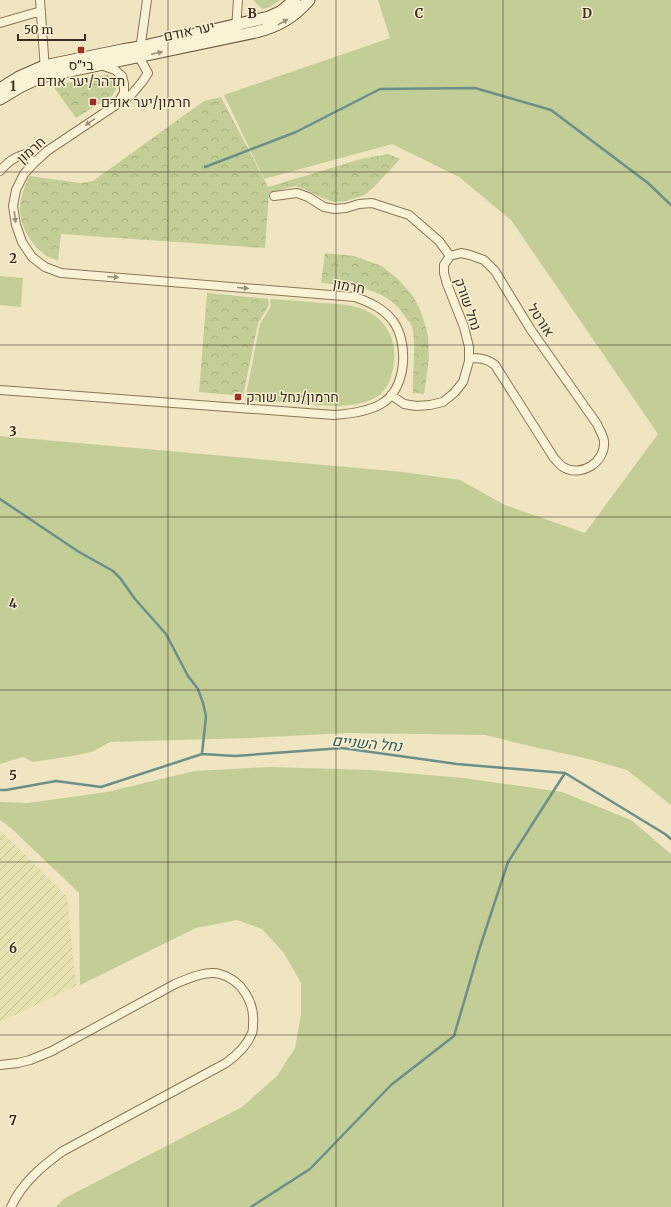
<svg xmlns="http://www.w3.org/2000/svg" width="671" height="1207" viewBox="0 0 671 1207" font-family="Merriweather,Heebo,serif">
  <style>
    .farmland { fill: url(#farmland-furrows) }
    .grass { fill: #c2ce95 }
    .forest { fill: url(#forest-crowns) }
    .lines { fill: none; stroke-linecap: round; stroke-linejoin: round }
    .stream { stroke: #6b908a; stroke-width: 2.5 }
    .street-casing { stroke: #8a7758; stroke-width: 10 }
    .secondary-casing { stroke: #6b583b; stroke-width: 13 }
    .street { stroke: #faf2d5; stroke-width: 8 }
    .secondary { stroke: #faf2d5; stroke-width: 11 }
    .oneway { fill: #9a9079 }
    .grid { fill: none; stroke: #392d1d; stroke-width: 1; stroke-opacity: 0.55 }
    .poi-dot { fill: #9b3026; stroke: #f6efd1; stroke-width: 1.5 }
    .labels { text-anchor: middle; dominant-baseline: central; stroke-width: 3; stroke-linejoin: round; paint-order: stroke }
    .street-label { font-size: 14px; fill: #392d1d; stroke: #f6efd1 }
    .poi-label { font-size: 14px; fill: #392d1d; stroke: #f6efd1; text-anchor: start }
    .water-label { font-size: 15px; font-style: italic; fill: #2c5859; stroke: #f6efd1 }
    .grid-label { font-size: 13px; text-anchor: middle; font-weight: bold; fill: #392d1d; stroke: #f6efd1; stroke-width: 3; stroke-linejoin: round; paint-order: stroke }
  </style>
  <defs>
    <pattern id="farmland-furrows" width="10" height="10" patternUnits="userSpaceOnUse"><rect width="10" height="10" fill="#e5e2af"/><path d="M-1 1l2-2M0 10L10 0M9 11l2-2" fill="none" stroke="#c5c296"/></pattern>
    <pattern id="forest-crowns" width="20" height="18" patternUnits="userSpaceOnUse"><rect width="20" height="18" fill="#c2ce95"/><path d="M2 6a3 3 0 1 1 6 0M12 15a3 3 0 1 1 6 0" fill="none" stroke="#a7b180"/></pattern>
  </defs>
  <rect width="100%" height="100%" fill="#efe6c1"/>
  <path class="farmland" d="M 0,830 L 67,897 L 76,986 L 0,1022 Z"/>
  <path class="grass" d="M 253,0 L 280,0 L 270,7 L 262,9 Z
    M 378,0 L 671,0 L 671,805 L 627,770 L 589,759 L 534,747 L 485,735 L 347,733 L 250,738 L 110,742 L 94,751 L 78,755 L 33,762 L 23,757 L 0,764 L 0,436 L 403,472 L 460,480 L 505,505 L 585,533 L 658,434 L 511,220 L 459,177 L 392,144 L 264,179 L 224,95 L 390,38 Z
    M 0,276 L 23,278 L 21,307 L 0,305 Z
    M 270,299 C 288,300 305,301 322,303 C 337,304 354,304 367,311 C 391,323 399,348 392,373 C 390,382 386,390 378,396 C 366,404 348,406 334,406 L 245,400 L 260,324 L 271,306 Z
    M 270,767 L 371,770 L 463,778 L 562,792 L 631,820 L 671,854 L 671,1207 L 56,1207 L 65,1198 L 242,1107 L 277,1076 L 295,1048 L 301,1015 L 301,983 L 284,953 L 262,929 L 237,920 L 196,928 L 80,985 L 79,893 L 11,828 L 0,820 L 0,802 L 28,803 L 107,792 L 194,771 Z"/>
  <path class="forest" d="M 107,75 L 113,77 L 117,83 L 116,89 L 112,96 L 76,118 L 53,86 Z
    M 221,97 L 268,187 L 361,159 L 388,154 L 400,159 L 375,186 L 365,195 L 346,201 L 334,202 L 320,197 L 304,189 L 295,186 L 269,193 L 265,248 L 61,234 L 58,261 C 55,259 50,258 47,256 C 32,246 20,227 20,209 C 20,197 25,187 29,176 L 81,183 L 93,181 L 204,101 Z
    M 325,253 L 354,256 L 382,266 L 398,279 L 413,296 L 421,312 L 428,335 L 429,358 L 424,394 L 413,393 C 412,372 416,352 413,331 C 413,326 409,322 406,318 C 388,287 353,286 321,283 Z
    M 207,293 L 268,299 L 269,305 L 258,323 L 243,396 L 199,392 Z"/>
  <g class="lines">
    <path class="stream" d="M 205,167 L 296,132 L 380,89 L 475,88 L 551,110 L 648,183 L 671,205
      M 0,499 L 79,552 L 113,571 L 120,578 L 135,599 L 166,634 L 188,676 L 198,689 L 203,703 L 206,716 L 202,754
      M 0,790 L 6,790 L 56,781 L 101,787 L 202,754 L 235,756 L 342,748 L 457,764 L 565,773 L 665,834 L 671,839
      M 251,1207 L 310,1169 L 391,1085 L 454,1036 L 480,947 L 508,862 L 565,773"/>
    <g class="street-casing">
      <path id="street" d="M 40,0 L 45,70
        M 0,23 L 41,11
        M 236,29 L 238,0
        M 101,65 L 115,70 L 122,76 L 124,84 L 124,93 L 119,101
        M 0,171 C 8,162 14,157 25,154 L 34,163
        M 274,196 L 297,193 L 308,197 L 324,207 L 335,209 L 346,208 L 359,204 L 372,203 L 409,215 L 439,241 L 450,256
        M 450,256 L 461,253 L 470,255 L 484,260 L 495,271 L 531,330 L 597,424 C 599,429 603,435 604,441 C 606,462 581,478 563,467 C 560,465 557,461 554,458 L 495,365 C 486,358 479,358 469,358
        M 0,390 L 334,415 C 349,414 367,412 381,404 C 407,389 409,343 393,321 C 383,308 369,302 355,297 L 61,273 L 45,267 L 32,257 L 22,242 L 16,225 L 13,206 L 16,190 L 24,174 L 34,163 L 47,151 L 131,95 L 142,82 L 148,73 L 139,57 L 147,0
        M 391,395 L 404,404 L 416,406 L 430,405 L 443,402 L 454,393 L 463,382 L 469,361 L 469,347 L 464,327 L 447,284 L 444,273 L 444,265 L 450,256
        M 0,1065 L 18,1063 L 30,1060 L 52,1051 L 175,984 C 187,979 207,970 220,974 C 242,980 255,1003 253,1024 C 253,1027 253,1031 252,1033 C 247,1046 237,1055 226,1063 L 63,1151 C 42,1166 22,1183 11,1207"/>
    </g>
    <g class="secondary-casing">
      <path id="secondary" d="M 0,89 L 19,77 L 44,66 L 122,50 L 140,47 L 269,17 L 280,12 L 295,0
        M 0,99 L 20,87 L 41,77 L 256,32 C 279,26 293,18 309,0"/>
    </g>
    <use href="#street" class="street"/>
    <use href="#secondary" class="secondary"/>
  </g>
  <defs><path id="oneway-solid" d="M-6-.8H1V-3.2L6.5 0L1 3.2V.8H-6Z"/></defs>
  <g class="oneway">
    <use href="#oneway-solid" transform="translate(283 22) rotate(-29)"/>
    <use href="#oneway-solid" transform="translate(157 53) rotate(-12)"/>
    <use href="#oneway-solid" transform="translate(90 122) rotate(146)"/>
    <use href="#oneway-solid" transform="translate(15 217) rotate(83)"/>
    <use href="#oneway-solid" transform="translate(113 277) rotate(5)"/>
    <use href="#oneway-solid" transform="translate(243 288) rotate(5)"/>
  </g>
  <path class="grid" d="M 168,0 L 168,1207M 336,0 L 336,1207M 503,0 L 503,1207M 0,172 L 671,172M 0,345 L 671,345M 0,517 L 671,517M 0,690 L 671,690M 0,862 L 671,862M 0,1035 L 671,1035"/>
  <g class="poi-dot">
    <rect x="77" y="46" width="8" height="8" rx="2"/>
    <rect x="89" y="98" width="8" height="8" rx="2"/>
    <rect x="234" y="393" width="8" height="8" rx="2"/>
  </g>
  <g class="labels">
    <g class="street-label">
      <text transform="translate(189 31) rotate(-12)">יער אודם</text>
      <text transform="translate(31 150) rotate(-42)">חרמון</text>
      <text transform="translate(349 286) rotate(10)">חרמון</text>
      <text transform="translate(468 304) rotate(71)">נחל שורק</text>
      <text transform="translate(541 320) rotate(57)">אורטל</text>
    </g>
    <g class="poi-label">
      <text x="81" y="65" text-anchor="middle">בי״ס<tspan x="81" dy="16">תדהר/יער אודם</tspan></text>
      <text x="101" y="102">חרמון/יער אודם</text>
      <text x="246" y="397">חרמון/נחל שורק</text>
    </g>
    <g class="water-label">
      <text transform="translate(367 743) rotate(5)">נחל השניים</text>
    </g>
  </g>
  <g class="grid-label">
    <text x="252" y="18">B</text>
    <text x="419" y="18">C</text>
    <text x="587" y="18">D</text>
    <text x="13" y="91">1</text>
    <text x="13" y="263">2</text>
    <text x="13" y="436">3</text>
    <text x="13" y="608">4</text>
    <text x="13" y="780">5</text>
    <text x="13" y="953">6</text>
    <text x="13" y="1125">7</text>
  </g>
  <path d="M18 34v6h67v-6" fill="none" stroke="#392d1d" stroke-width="2"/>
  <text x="24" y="34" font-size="12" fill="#392d1d" stroke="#f6efd1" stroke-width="3" paint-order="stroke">50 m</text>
</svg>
